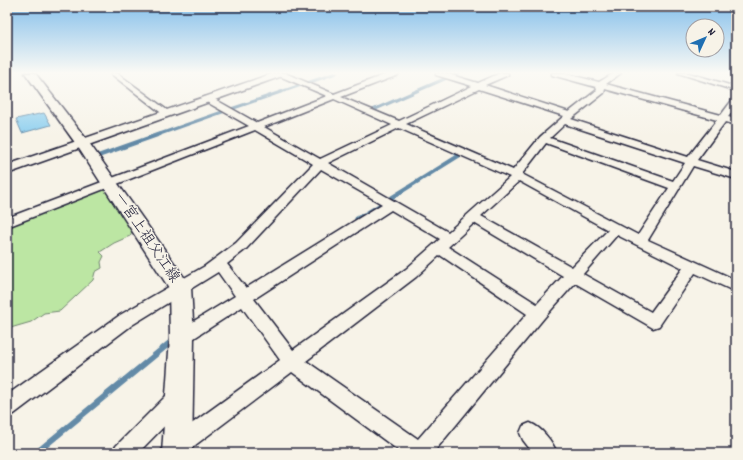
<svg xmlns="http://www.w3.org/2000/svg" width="743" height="460" viewBox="0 0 743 460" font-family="Dekko,'Klee One',sans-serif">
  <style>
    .green { fill: #bce6a3; stroke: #6f846f }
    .water { fill: #8ecfef; stroke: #638aa7 }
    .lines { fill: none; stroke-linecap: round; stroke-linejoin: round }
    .stream-far3 { stroke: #638aa7; stroke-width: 3 }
    .stream-far2 { stroke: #638aa7; stroke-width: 4 }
    .stream-far1 { stroke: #638aa7; stroke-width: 5 }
    .stream { stroke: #638aa7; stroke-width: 6 }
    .minor-casing { stroke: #22223b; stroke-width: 3 }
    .tertiary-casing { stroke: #22223b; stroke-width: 3 }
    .secondary-casing { stroke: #22223b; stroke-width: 3 }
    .minor { fill: #f7f3e8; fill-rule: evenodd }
    .tertiary { fill: #f7f3e8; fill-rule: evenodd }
    .secondary { fill: #f7f3e8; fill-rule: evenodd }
    .labels { text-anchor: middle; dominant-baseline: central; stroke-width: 3; stroke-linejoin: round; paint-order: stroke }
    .street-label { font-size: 15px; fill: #22223b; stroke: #f7f3e8 }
  </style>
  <rect width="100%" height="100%" fill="#f7f3e8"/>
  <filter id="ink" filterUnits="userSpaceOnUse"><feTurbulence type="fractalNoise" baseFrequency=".025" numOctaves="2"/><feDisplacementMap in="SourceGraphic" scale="8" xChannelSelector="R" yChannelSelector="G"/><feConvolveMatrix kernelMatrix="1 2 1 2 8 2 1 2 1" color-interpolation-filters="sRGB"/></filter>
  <g filter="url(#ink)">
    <path class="green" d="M 105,186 L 117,203 L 115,206 L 119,208 C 120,214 122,214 125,217 C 128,221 129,226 132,231 L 130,236 L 114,243 L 100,252 L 104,256 L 101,262 L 102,268 L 95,272 L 93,280 L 60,311 L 44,313 L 31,322 L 7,329 L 7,222 Z"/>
    <path class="water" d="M 44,113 L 51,125 L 22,133 L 16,119 Z"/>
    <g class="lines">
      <path class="stream-far3" d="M 307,83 L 336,73
        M 231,109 L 301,85
        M 388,117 L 373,110 L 458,73
        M 405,125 L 417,118
        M 157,135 L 225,111"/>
      <path class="stream-far2" d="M 98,156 L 160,134
        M 391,198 L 460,155 L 455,153
        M 362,216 L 383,203"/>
      <path class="stream-far1" d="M 357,219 L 364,215"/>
      <path class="stream" d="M 36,453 L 172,341"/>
      <g class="minor-casing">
        <path id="minor" d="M 110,73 L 117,73 L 171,113 L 170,115 L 164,115 Z
          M 277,73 L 285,73 L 334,94 L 389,73 L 398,73 L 398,75 L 341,97 L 399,121 L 472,86 L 436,75 L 436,73 L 445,73 L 478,83 L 500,73 L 508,73 L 508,75 L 485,85 L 569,112 L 597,90 L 596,87 L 552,75 L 552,73 L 562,73 L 599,82 L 614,73 L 621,73 L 606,84 L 721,115 L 733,99 L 736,99 L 736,107 L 728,117 L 736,119 L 736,125 L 725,122 L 697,160 L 736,172 L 736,179 L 693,166 L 648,240 L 736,280 L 736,292 L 695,273 L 659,326 L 653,328 L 575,283 L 544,318 L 433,453 L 402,453 L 292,372 L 186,452 L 172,452 L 169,445 L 172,438 L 280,360 L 242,307 L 188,342 L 182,344 L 176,342 L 174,337 L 176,332 L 235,296 L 218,272 L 132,325 L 14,414 L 7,417 L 7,395 L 120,315 L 205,266 L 236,243 L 313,164 L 255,130 L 7,227 L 7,218 L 249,126 L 205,101 L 204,99 L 205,97 L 211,97 L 257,123 L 327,96 L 277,75 ZM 479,89 L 564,116 L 540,137 L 513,170 L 406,124 ZM 605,89 L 717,120 L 688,157 L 571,119 L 604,93 ZM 334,99 L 392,125 L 320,159 L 264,127 ZM 565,124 L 685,163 L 673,181 L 550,138 ZM 399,128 L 510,177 L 448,232 L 328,163 ZM 546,143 L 669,188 L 638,235 L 522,174 ZM 321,169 L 382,204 L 246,288 L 227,264 L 246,249 ZM 519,181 L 608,230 L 572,267 L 481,216 ZM 391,210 L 440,239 L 406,269 L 293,350 L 254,299 ZM 474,223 L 563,276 L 537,304 L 448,247 ZM 617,235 L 683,268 L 651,312 L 583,274 ZM 440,255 L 527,314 L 418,439 L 306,361 L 416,277 Z
          M 678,73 L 689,73 L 736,87 L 736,91 Z
          M 177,390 L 184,392 L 187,399 L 184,406 L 138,453 L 112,453 L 116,446 L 170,392 Z
          M 530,423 C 542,428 552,441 557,453 L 533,453 L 523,440 L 520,433 L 523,426 Z"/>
      </g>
      <g class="tertiary-casing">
        <path id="tertiary" d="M 274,73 L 287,73 L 285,75 L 7,174 L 7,165 Z"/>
      </g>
      <g class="secondary-casing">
        <path id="secondary" d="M 25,73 L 35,73 L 87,140 L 191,287 L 194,337 L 192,453 L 162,453 L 170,337 L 169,288 L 76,144 Z"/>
      </g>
      <use href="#minor" class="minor"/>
      <use href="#tertiary" class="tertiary"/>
      <use href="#secondary" class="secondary"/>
    </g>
  </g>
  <linearGradient id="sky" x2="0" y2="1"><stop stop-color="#84bfeb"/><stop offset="0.53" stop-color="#fbfaf5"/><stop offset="1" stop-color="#fbfaf5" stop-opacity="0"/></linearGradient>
  <rect width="743" height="137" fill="url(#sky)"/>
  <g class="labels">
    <g class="street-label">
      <text transform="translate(146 238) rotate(56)">一宮上祖父江線</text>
    </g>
  </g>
  <rect width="743" height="460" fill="none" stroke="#f7f3e8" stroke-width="24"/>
  <rect x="12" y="12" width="719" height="436" fill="none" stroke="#22223b" stroke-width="1.5" filter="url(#ink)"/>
  <g transform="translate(705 38) rotate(46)"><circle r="19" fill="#f7f3e8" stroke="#a29fa3"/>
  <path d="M0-3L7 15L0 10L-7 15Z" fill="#1f6fb2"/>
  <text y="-6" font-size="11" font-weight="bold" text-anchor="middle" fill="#22223b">N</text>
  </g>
</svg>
